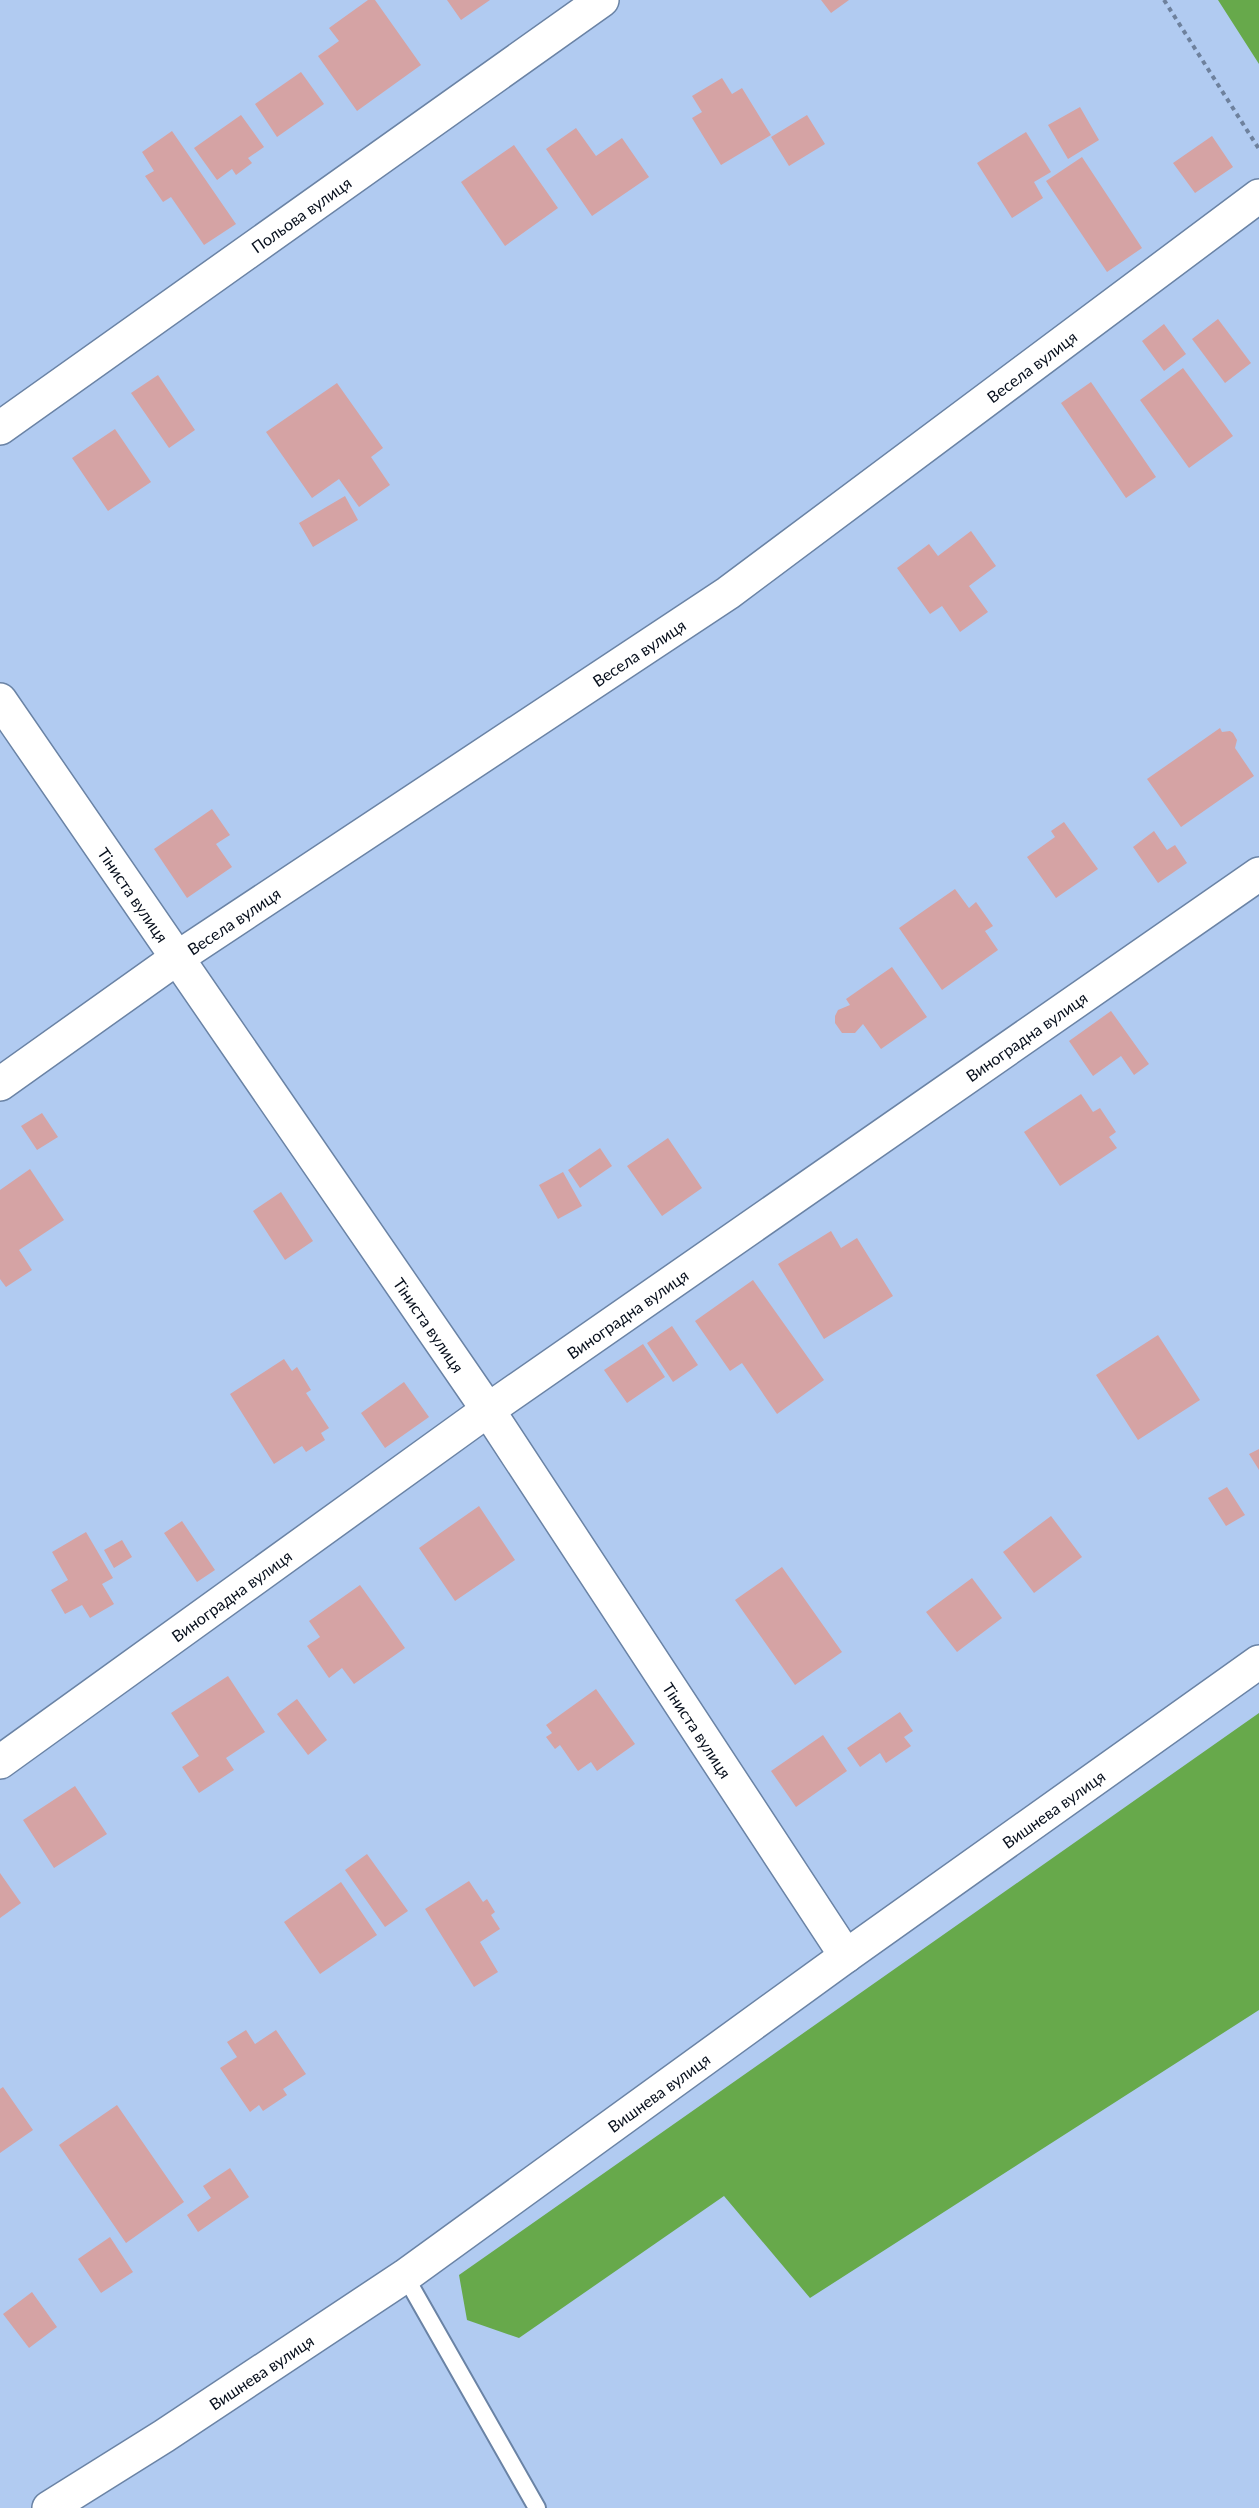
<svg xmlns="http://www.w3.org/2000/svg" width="1259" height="2508" viewBox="0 0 1259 2508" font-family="Lato,sans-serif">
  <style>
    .forest { fill: #67a94b }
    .building { fill: #d5a3a4 }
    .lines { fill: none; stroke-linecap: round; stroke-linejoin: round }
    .service-casing { stroke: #6a83a5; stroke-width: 20 }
    .minor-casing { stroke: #6a83a5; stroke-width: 36 }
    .path { stroke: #6e819d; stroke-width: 4; stroke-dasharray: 4.5 4.5; stroke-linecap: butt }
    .service { stroke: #fff; stroke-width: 16 }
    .minor { stroke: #fff; stroke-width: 33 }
    .labels { text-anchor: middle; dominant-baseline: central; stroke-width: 4.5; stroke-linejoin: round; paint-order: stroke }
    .street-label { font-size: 16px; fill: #070f1c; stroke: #b1cbf1 }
  </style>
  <rect width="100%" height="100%" fill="#b1cbf1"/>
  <path class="forest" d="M 1218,0 L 1259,0 L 1259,64 Z
    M 1259,1713 L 1259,2010 L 810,2298 L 724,2196 L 519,2338 L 467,2320 L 459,2275 Z"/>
  <path class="building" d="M 368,0 L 375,0 L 421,65 L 357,111 L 318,56 L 339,41 L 329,28 Z
    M 447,0 L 490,0 L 461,20 Z
    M 821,0 L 849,0 L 831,13 Z
    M 301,72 L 324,104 L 277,137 L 255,104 Z
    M 722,78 L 732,94 L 742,88 L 771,135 L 721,165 L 692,118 L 702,112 L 692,96 Z
    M 1080,107 L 1099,140 L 1068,159 L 1048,125 Z
    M 241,115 L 264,147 L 248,158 L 252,163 L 236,175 L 232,169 L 217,180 L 194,148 Z
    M 807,115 L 825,144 L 789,166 L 771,137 Z
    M 576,128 L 596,156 L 622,138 L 649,177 L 592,216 L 546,149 Z
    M 172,131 L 236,224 L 204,245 L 171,197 L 163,202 L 145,176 L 154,171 L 142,152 Z
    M 1026,132 L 1051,172 L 1034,182 L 1043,198 L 1012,218 L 977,163 Z
    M 1212,136 L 1233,167 L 1195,193 L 1173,163 Z
    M 514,145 L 558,208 L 505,246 L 461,182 Z
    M 1082,157 L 1142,248 L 1107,272 L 1046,181 Z
    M 1218,319 L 1251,363 L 1225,383 L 1192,339 Z
    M 1164,324 L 1186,354 L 1164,371 L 1142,341 Z
    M 1183,368 L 1233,436 L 1189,468 L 1140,400 Z
    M 158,375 L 195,430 L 169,448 L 131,393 Z
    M 1091,382 L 1156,477 L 1126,498 L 1061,403 Z
    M 337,383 L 383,448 L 371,457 L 390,485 L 359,507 L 339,479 L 312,498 L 266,432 Z
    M 115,429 L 151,482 L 108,511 L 72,458 Z
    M 345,496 L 358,520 L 313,547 L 299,523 Z
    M 971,531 L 996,566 L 969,586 L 988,612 L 960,632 L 942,606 L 930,614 L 897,568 L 929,544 L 938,556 Z
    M 1220,728 L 1222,732 L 1230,731 L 1233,733 L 1237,740 L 1235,748 L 1254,776 L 1181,827 L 1147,779 Z
    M 212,809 L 230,835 L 216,844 L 232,867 L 187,898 L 154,849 Z
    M 1064,822 L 1098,869 L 1056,898 L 1027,857 L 1055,837 L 1051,831 Z
    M 1154,831 L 1167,850 L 1175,845 L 1187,863 L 1158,883 L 1133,847 Z
    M 955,889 L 969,908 L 976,902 L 993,926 L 985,931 L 998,950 L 942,990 L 899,928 Z
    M 892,967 L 927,1017 L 881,1049 L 863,1024 L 855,1033 L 842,1033 L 835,1023 L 835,1016 L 838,1010 L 850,1005 L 846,999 Z
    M 1111,1011 L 1149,1064 L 1134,1075 L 1121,1056 L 1093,1076 L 1069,1041 Z
    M 1081,1094 L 1093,1112 L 1100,1108 L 1116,1132 L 1109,1137 L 1117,1148 L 1060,1186 L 1024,1132 Z
    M 42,1113 L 58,1137 L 37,1150 L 21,1126 Z
    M 668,1138 L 702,1188 L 662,1216 L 627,1166 Z
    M 600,1148 L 612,1166 L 580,1188 L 568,1170 Z
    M 30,1169 L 64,1220 L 19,1250 L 32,1270 L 6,1287 L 0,1279 L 0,1190 Z
    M 563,1172 L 582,1206 L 558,1219 L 539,1185 Z
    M 281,1192 L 313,1241 L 285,1260 L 253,1211 Z
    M 831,1231 L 841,1248 L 857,1238 L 893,1296 L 824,1339 L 778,1264 Z
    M 753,1280 L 824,1380 L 777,1414 L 742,1363 L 730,1371 L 695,1321 Z
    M 672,1326 L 698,1365 L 673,1382 L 647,1343 Z
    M 1158,1335 L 1200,1400 L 1138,1440 L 1096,1375 Z
    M 643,1344 L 665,1377 L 627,1403 L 604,1370 Z
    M 284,1359 L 292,1371 L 297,1367 L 311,1390 L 306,1393 L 329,1428 L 321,1433 L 325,1440 L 306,1452 L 302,1446 L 274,1464 L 230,1394 Z
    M 404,1382 L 429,1417 L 385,1448 L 361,1413 Z
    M 1259,1449 L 1259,1470 L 1249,1454 Z
    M 1227,1487 L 1245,1515 L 1226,1526 L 1208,1498 Z
    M 479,1506 L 515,1560 L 455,1601 L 419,1548 Z
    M 1051,1516 L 1082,1557 L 1034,1593 L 1003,1552 Z
    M 182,1521 L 215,1570 L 197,1582 L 164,1533 Z
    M 86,1532 L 113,1578 L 102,1584 L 114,1604 L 90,1618 L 82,1605 L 65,1614 L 51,1590 L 68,1580 L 52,1552 Z
    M 122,1540 L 132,1557 L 114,1568 L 104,1550 Z
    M 782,1567 L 842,1652 L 795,1685 L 735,1600 Z
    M 972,1578 L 1002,1618 L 957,1652 L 926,1612 Z
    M 360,1585 L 405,1648 L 354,1684 L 342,1668 L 329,1678 L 307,1646 L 320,1637 L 309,1621 Z
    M 228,1676 L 265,1732 L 226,1758 L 234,1770 L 199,1793 L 182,1767 L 199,1756 L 171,1713 Z
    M 596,1689 L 635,1744 L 597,1771 L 591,1762 L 578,1771 L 560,1745 L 555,1749 L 546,1737 L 552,1733 L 546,1725 Z
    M 297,1699 L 327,1740 L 308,1755 L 277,1714 Z
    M 900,1712 L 913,1731 L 904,1737 L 911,1746 L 886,1763 L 880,1753 L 860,1767 L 847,1748 Z
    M 823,1735 L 847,1771 L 796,1807 L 771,1771 Z
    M 75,1786 L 107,1834 L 54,1868 L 23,1820 Z
    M 367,1854 L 408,1911 L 385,1927 L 345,1870 Z
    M 0,1873 L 21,1903 L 0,1918 Z
    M 469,1881 L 483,1902 L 487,1899 L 495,1912 L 491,1915 L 500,1929 L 480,1942 L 498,1972 L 474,1987 L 425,1909 Z
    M 341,1882 L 377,1935 L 320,1974 L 284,1922 Z
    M 246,2030 L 255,2044 L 276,2030 L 306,2074 L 283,2089 L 287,2095 L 263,2111 L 259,2105 L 250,2112 L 220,2068 L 237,2057 L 227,2042 Z
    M 3,2087 L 33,2130 L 0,2153 L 0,2089 Z
    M 117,2105 L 184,2202 L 126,2243 L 59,2145 Z
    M 230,2168 L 249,2197 L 198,2232 L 187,2215 L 211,2198 L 203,2186 Z
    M 110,2237 L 133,2272 L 101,2293 L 78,2259 Z
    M 32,2292 L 57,2327 L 29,2348 L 3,2314 Z"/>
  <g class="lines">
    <g class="service-casing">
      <path id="service" d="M 405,2276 L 537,2508"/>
    </g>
    <g class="minor-casing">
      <g id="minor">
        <path id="s1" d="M 0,428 L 602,0"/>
        <path id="s2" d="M 0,700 L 488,1410 L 846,1956"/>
        <path id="s3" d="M 0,1084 L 177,958 L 728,593 L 1259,196"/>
        <path id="s4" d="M 0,1762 L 488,1410 L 1259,874"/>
        <path id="s5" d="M 49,2508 L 164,2436 L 405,2276 L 846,1956 L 1259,1662"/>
      </g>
    </g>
    <path class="path" d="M 1164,0 L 1259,149"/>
    <use href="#service" class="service"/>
    <use href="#minor" class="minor"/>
  </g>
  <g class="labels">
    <g class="street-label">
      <text stroke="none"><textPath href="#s1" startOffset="369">Польова вулиця</textPath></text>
      <text stroke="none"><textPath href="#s3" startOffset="1257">Весела вулиця</textPath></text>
      <text stroke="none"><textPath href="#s3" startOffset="771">Весела вулиця</textPath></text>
      <text stroke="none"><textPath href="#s2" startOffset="236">Тіниста вулиця</textPath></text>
      <text stroke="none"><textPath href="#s3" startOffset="285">Весела вулиця</textPath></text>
      <text stroke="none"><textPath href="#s4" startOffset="1257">Виноградна вулиця</textPath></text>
      <text stroke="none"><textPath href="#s4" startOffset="771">Виноградна вулиця</textPath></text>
      <text stroke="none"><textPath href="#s2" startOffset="758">Тіниста вулиця</textPath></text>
      <text stroke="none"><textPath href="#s4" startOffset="285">Виноградна вулиця</textPath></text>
      <text stroke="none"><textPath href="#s2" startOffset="1244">Тіниста вулиця</textPath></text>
      <text stroke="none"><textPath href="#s5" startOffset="1224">Вишнева вулиця</textPath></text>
      <text stroke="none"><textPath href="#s5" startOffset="738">Вишнева вулиця</textPath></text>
      <text stroke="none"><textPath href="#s5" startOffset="252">Вишнева вулиця</textPath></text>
    </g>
  </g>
</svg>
